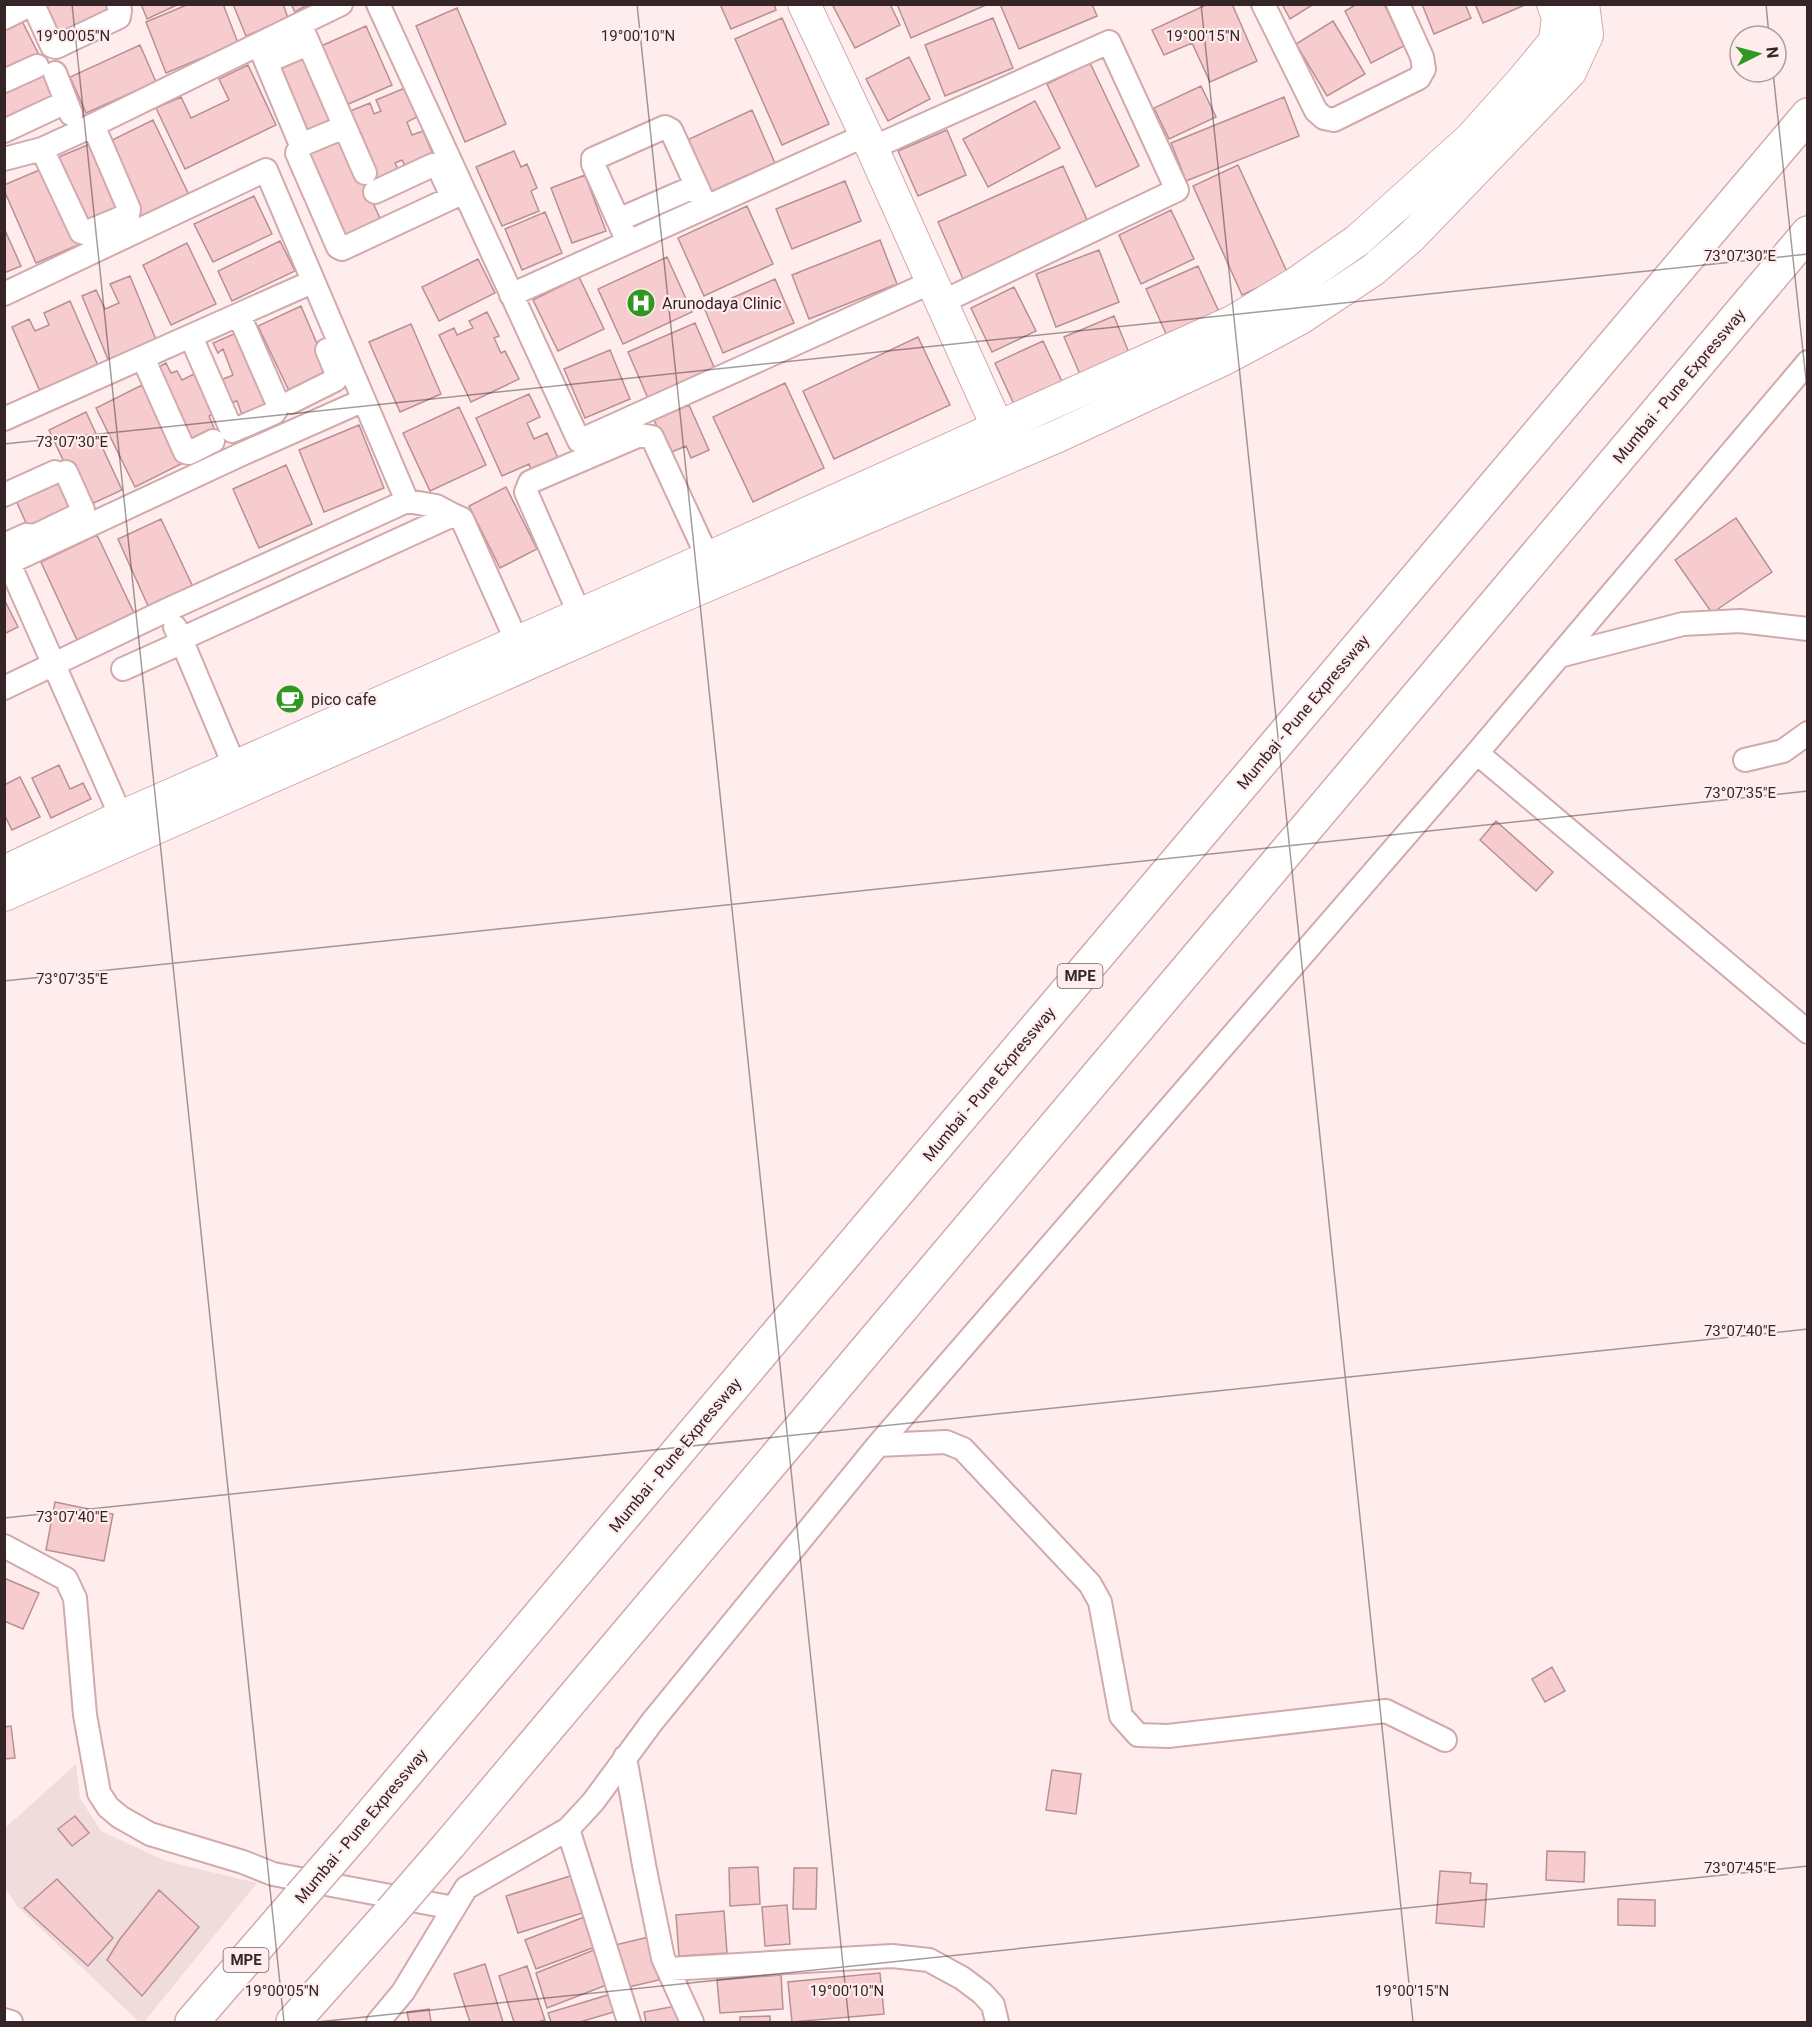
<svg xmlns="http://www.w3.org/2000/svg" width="1812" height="2027" viewBox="0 0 1812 2027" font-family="Roboto,sans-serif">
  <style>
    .built { fill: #f1dcdd }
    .building { fill: #f7cccf; stroke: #b89093; stroke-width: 1.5 }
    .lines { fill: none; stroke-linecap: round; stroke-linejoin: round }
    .street-casing { stroke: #d2a9ac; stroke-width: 26 }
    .secondary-casing { stroke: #d2a9ac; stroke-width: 34 }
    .highway-casing { stroke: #d2a9ac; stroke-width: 36 }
    .street { stroke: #fff; stroke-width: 22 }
    .secondary { stroke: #fff; stroke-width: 32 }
    .highway { stroke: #fff; stroke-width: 33 }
    .highway-bridge-casing { stroke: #d2a9ac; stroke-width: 36; stroke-linecap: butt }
    .highway-bridge { stroke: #fff; stroke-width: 33 }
    .ticks { fill: none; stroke: #352526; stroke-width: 1.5; stroke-opacity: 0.45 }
    .labels { text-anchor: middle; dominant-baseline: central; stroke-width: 4.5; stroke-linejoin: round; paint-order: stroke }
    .shield { fill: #ffedee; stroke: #726162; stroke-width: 1.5 }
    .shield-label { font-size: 15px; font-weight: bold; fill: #352526 }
    .poi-label { font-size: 16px; fill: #352526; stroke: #ffedee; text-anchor: start }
    .street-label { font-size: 16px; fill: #352526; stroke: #ffedee }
    .ticks-label { font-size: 15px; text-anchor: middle; fill: #352526; stroke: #ffedee; stroke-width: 4.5; stroke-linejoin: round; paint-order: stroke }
  </style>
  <rect width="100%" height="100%" fill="#ffedee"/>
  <path class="built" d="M 76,1764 L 80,1798 L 101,1831 L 166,1861 L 257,1883 L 144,2022 L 139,2022 L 17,1906 L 5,1888 L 4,1829 Z"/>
  <path class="building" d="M 40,4 L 115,4 L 119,13 L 56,44 Z
    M 141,4 L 179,4 L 147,19 Z
    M 189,4 L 223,4 L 238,43 L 166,73 L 146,22 Z
    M 233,4 L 283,4 L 288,18 L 246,36 Z
    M 291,4 L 309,4 L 295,12 Z
    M 720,4 L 774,4 L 776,10 L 731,29 Z
    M 832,4 L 890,4 L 900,25 L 855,48 Z
    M 897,4 L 986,4 L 986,5 L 911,38 Z
    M 1000,4 L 1092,4 L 1097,16 L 1019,49 Z
    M 1208,4 L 1232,4 L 1257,61 L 1210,82 L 1192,43 L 1164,55 L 1152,30 Z
    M 1282,4 L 1314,4 L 1290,19 Z
    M 1357,4 L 1384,4 L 1404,46 L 1371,63 L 1345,11 Z
    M 1422,4 L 1465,4 L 1471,18 L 1434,34 Z
    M 1475,4 L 1525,4 L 1525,5 L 1483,23 Z
    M 457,8 L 506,124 L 465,142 L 416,26 Z
    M 782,18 L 829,124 L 782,145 L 735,39 Z
    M 993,18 L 1013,68 L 945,96 L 925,45 Z
    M 21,19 L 40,57 L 4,74 L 4,27 Z
    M 1333,21 L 1365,74 L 1327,96 L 1296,44 Z
    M 366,26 L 392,85 L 344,106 L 319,47 Z
    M 140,45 L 156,82 L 86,113 L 70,77 Z
    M 306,48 L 339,124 L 305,140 L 271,62 Z
    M 909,57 L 930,99 L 888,121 L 866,79 Z
    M 1090,63 L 1139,166 L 1096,187 L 1047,84 Z
    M 248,65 L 276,125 L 185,169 L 156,108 L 181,97 L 191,118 L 229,100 L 219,79 Z
    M 48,72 L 60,103 L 4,128 L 4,91 Z
    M 1201,86 L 1216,117 L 1169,139 L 1154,108 Z
    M 405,88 L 417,117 L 407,122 L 412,135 L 423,131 L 434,157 L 406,168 L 402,160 L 395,163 L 399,171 L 377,180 L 368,162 L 372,160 L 361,133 L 357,134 L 348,112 L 370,103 L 374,114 L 381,111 L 376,100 Z
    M 1284,97 L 1299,136 L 1186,181 L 1171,143 Z
    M 1035,101 L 1060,148 L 988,187 L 963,139 Z
    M 752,110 L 775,163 L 708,193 L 685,141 Z
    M 153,120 L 189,195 L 142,218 L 106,143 Z
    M 947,130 L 966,175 L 918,196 L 898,151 Z
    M 341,132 L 383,225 L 343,245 L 301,151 Z
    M 97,141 L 126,211 L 84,231 L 54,159 Z
    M 514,151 L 521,167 L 527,164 L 537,188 L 531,191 L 539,211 L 502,226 L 476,167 Z
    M 1238,165 L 1288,274 L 1242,295 L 1193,186 Z
    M 1063,166 L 1088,222 L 963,279 L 938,222 Z
    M 44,168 L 78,245 L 36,263 L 4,190 L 4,185 Z
    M 585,175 L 606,231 L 572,243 L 551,188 Z
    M 845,181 L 861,221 L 792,249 L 776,209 Z
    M 254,196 L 272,234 L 213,262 L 194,224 Z
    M 747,206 L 773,264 L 704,296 L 678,238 Z
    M 1171,210 L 1194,259 L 1141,284 L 1119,235 Z
    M 545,212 L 562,253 L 522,270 L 505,229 Z
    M 4,228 L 21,266 L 4,273 Z
    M 880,240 L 897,284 L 809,319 L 792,275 Z
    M 280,241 L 295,271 L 232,301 L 218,271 Z
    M 187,243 L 216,304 L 171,325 L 143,265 Z
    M 1099,250 L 1119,302 L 1056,327 L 1036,274 Z
    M 667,257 L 692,312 L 623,344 L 598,289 Z
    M 478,259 L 495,293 L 439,321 L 422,287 Z
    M 1198,266 L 1219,312 L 1167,336 L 1146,289 Z
    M 130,276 L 157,342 L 109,362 L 82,296 L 96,290 L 105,309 L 119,303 L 110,284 Z
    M 579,277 L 604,329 L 558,351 L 533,300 Z
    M 775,279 L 794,323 L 723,353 L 705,310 Z
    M 1014,287 L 1036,331 L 992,352 L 971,308 Z
    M 70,301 L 100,370 L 42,396 L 12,327 L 29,319 L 35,331 L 49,325 L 44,313 Z
    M 301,306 L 331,377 L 292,397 L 258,326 Z
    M 487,312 L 499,336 L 494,338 L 501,353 L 505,351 L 519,379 L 471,402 L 439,335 L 454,328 L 457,335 L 473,328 L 469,321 Z
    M 1114,316 L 1134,365 L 1085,386 L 1064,337 Z
    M 695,323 L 717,374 L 650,403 L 628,352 Z
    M 411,324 L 441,394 L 400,412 L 369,342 Z
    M 236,333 L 271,410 L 242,415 L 237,401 L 230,403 L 221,380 L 233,375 L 223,349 L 218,353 L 213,343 Z
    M 918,337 L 950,405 L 834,459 L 803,391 Z
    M 1043,341 L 1066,390 L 1018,413 L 995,363 Z
    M 610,350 L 630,399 L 585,418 L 564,369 Z
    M 166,363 L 171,373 L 177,371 L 182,380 L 194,374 L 213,414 L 209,416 L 217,435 L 188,448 L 153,370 Z
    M 785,383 L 824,468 L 753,502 L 713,417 Z
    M 142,385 L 181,464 L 135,487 L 96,408 Z
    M 529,394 L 540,417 L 527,423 L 534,439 L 547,433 L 558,458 L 531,470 L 529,464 L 502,476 L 476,418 Z
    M 689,405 L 709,450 L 691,458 L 686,446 L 669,453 L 654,420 Z
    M 459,407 L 486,465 L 430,491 L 403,433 Z
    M 86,412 L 122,490 L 85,507 L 49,430 Z
    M 359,425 L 384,488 L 324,512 L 299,450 Z
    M 286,465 L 312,524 L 259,548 L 233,489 Z
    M 63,475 L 79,509 L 30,532 L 15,498 Z
    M 506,487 L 537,549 L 500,568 L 469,506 Z
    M 1736,518 L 1772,572 L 1712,613 L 1675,560 Z
    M 161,519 L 193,587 L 149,608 L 118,539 Z
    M 97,535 L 134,613 L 77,640 L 41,562 Z
    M 4,599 L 18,627 L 4,634 Z
    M 59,765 L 70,789 L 83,783 L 91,799 L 51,818 L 32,778 Z
    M 20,777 L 40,817 L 12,830 L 4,814 L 4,785 Z
    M 1496,821 L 1553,872 L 1536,891 L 1480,840 Z
    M 55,1502 L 113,1514 L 104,1561 L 46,1550 Z
    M 4,1578 L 39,1593 L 23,1629 L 4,1621 Z
    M 1552,1667 L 1565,1691 L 1545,1702 L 1532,1679 Z
    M 11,1726 L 15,1758 L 4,1759 L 4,1727 Z
    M 1052,1770 L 1081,1774 L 1076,1814 L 1046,1810 Z
    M 75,1816 L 89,1833 L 72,1846 L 58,1829 Z
    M 1547,1851 L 1585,1852 L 1584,1882 L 1546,1880 Z
    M 758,1867 L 760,1904 L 730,1906 L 729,1868 Z
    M 794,1868 L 817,1868 L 816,1909 L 793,1909 Z
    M 1440,1871 L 1471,1873 L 1470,1883 L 1487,1884 L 1484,1927 L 1436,1923 Z
    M 580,1873 L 592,1910 L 518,1933 L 506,1896 Z
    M 57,1879 L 113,1938 L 88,1966 L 24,1908 Z
    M 159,1890 L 199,1927 L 142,1996 L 107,1960 L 120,1939 Z
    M 1618,1899 L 1655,1900 L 1655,1926 L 1618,1925 Z
    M 787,1905 L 790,1944 L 765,1946 L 762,1907 Z
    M 724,1911 L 727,1953 L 679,1956 L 676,1915 Z
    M 584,1917 L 595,1947 L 536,1969 L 525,1940 Z
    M 649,1937 L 659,1980 L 624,1988 L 615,1945 Z
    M 599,1948 L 609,1984 L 547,2008 L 536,1973 Z
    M 485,1964 L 503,2022 L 470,2022 L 454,1974 Z
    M 527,1966 L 545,2020 L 538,2022 L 514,2022 L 499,1976 Z
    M 880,1973 L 884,2014 L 792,2022 L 788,1982 Z
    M 781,1975 L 783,2009 L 720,2013 L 717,1980 Z
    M 611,1994 L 617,2011 L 580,2022 L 551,2022 L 548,2013 Z
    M 681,2005 L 685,2022 L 646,2022 L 644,2012 Z
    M 429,2009 L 431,2022 L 409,2022 L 407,2012 Z
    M 770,2016 L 770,2022 L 740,2022 L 740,2017 Z"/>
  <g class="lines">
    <g class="street-casing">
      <path id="street" d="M 33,4 L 52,46 L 56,47 L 119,17 L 120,10 L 118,4
        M 378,4 L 579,441 L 932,282
        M 1263,4 L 1316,111 L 1324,118 L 1334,120 L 1419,78 L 1424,69 L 1422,57 L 1398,4
        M 4,18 L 24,8
        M 300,24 L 365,173
        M 259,45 L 301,145 L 297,153 L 338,247 L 342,249 L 464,192
        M 266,62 L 308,44
        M 55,73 L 71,114
        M 4,81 L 37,66
        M 4,131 L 66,102
        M 301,145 L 344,127
        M 872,148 L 1109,42 L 1177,190 L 942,302
        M 42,149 L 81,232 L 85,233 L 128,215 L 129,209 L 93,125
        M 4,159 L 42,149 L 79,132 L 341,4
        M 375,192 L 433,165 L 438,166 L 449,190
        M 618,220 L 696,186
        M 628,242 L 593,164 L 593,159 L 665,127 L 671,130 L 706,207
        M 4,294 L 266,170 L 407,501
        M 511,295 L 866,135
        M 195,346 L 232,431 L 274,413 L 277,408 L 277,402 L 239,315
        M 143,358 L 185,452 L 189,453 L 213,441
        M 291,402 L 335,380 L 337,374 L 327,350
        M 4,419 L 312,282
        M 4,495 L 55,472
        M 4,545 L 26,535 L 35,536 L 82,513 L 83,510 L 66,472
        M 4,552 L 127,830
        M 4,565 L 242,454 L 364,400
        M 580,615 L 526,492 L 530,482 L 640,435 L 652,437 L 708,558
        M 1559,656 L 1683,624 L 1740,621 L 1808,629
        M 123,669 L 172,647 L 181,639 L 175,627
        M 4,688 L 167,610 L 407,501 L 436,506 L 453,515
        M 1477,753 L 1808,1032
        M 1745,760 L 1783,751 L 1808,733
        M 235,767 L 181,639 L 453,515 L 462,519 L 517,642
        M 878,1445 L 946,1442 L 963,1449 L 1090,1584 L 1100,1602 L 1121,1716 L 1138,1735 L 1168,1736 L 1386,1711 L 1445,1740
        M 4,1546 L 66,1579 L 75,1598 L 85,1715 L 99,1793 L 108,1807 L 120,1817 L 150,1834 L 243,1862 L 273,1874 L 454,1908
        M 625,1757 L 644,1865 L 663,1958 L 692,2022
        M 568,1829 L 629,2022
        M 669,1969 L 892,1956 L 929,1960 L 962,1978 L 982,1993 L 993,2005 L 997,2022
        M 4,2020 L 11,2022
        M 378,2022 L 403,1992 L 466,1888 L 568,1829 L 593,1802 L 652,1722 L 878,1445 L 1477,753 L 1808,362"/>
    </g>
    <g class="secondary-casing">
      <path id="secondary" d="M 804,4 L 872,148 L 1006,446
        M 4,872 L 121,817 L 708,558 L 1234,321 L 1295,284 L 1358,240 L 1471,138 L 1522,81 L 1555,41 L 1558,17 L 1553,4
        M 4,895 L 649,610 L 1058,436 L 1224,359 L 1299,319 L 1373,270 L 1411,237 L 1570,72 L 1587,35 L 1583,4"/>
    </g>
    <g class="highway-casing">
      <path id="highway" d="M 353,1836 L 1808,115
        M 449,1845 L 1808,233
        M 192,2022 L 300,1897
        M 293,2022 L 391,1912"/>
    </g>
    <use href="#street" class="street"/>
    <use href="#secondary" class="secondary"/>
    <use href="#highway" class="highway"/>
    <g class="highway-bridge-casing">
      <path id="highway-bridge" d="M 300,1897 L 353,1836
        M 391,1912 L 449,1845"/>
    </g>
    <use href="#highway-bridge" class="highway-bridge"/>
  </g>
  <path class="ticks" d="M 72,4 L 284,2022M 637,4 L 849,2022M 1201,4 L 1413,2022M 1766,4 L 1769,36M 1773,72 L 1808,398M 4,444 L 1808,254M 4,981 L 1808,791M 4,1518 L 1808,1329M 317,2022 L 1808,1866"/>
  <defs>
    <g id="hospital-disc" transform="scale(1.5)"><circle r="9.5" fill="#2e9821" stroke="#ffedee"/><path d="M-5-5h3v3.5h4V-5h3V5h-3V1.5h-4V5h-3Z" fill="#fff"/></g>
    <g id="cafe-disc" transform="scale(1.5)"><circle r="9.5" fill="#2e9821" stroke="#ffedee"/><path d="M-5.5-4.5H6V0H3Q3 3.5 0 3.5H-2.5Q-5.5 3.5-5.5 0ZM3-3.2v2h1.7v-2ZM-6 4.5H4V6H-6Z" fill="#fff"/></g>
  </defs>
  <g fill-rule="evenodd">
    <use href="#hospital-disc" x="641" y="303"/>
    <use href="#cafe-disc" x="290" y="699"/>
  </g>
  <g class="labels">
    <g class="shield">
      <rect x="1057.5" y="964" width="45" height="24" rx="4.5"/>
      <rect x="223.5" y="1948" width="45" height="24" rx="4.5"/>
    </g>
    <g class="shield-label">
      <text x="1080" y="976">MPE</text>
      <text x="246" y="1960">MPE</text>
    </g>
    <g class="poi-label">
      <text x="662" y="303">Arunodaya Clinic</text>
      <text x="311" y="699">pico cafe</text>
    </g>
    <g class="street-label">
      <text transform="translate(1679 386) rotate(-50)">Mumbai - Pune Expressway</text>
      <text transform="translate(1303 712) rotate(-50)">Mumbai - Pune Expressway</text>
      <text transform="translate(989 1084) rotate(-50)">Mumbai - Pune Expressway</text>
      <text transform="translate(675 1455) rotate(-50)">Mumbai - Pune Expressway</text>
      <text transform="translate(361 1826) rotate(-50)">Mumbai - Pune Expressway</text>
    </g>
  </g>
  <g class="ticks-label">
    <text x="73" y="41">19°00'05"N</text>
    <text x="638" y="41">19°00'10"N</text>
    <text x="1203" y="41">19°00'15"N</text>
    <text x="1740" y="261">73°07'30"E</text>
    <text x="72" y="447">73°07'30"E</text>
    <text x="1740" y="798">73°07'35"E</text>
    <text x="72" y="984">73°07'35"E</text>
    <text x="1740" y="1336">73°07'40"E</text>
    <text x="72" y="1522">73°07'40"E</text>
    <text x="1740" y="1873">73°07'45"E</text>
    <text x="282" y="1996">19°00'05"N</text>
    <text x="847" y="1996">19°00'10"N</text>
    <text x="1412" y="1996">19°00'15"N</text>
  </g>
  <rect width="1812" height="2027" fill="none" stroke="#352526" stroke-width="12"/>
  <g transform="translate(1758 54) rotate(84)"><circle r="28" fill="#ffedee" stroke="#ae9d9e" stroke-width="1.5"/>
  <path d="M0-4.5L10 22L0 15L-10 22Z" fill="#2e9821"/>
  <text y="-9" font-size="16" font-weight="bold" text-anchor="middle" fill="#352526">N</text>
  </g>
</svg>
